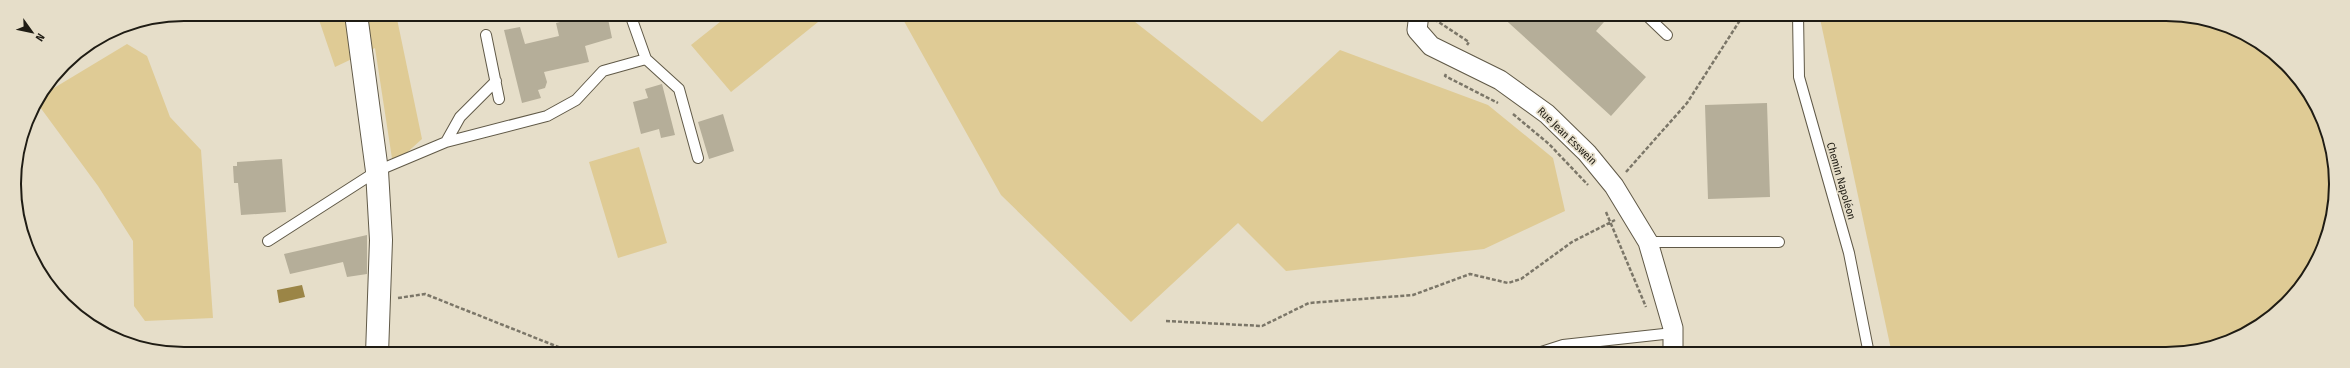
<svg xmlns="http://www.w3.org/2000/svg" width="2350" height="368" viewBox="0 0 2350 368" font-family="'Fira Sans Condensed',sans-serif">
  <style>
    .green { fill: #dfcb95 }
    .water { fill: #9b8546 }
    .building { fill: #b5ae99 }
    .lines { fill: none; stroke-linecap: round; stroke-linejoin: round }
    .lane-casing { stroke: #605947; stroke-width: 12 }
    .street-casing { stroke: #605947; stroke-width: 21 }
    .secondary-casing { stroke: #605947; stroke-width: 24 }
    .path { stroke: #7b7668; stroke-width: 2.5; stroke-dasharray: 4 2; stroke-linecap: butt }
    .lane { stroke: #fff; stroke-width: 10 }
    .street { stroke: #fff; stroke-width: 19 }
    .secondary { stroke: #fff; stroke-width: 22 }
    .labels { text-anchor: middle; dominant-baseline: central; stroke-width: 3.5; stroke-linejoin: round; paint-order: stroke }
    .street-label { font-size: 11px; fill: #1f1c14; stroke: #e6dec9 }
    .rim { fill: none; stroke: #1f1c14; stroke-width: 2 }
  </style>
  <rect width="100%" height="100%" fill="#e6dec9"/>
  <path class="green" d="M 317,14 L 396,14 L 422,139 L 393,165 L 375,48 L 335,67 Z
    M 730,14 L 828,14 L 731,92 L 691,45 Z
    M 900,14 L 1125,14 L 1262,122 L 1340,50 L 1488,105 L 1553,158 L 1565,211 L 1484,249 L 1286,271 L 1238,223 L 1131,322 L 1001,195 Z
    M 1819,14 L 2177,14 L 2241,32 L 2294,72 L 2327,130 L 2336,195 L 2319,259 L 2286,304 L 2241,337 L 2177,354 L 1892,354 Z
    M 127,44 L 147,56 L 170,117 L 201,150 L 213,318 L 145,321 L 134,306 L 133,241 L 98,186 L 37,103 L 44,94 Z
    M 639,147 L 667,243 L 618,258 L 589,162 Z"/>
  <path class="water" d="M 302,285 L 305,297 L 279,303 L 277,290 Z"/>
  <path class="building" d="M 562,14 L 607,14 L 612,38 L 585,46 L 589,62 L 544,72 L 547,82 L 545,88 L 538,90 L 541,98 L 522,103 L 504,30 L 520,27 L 525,44 L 559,36 L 556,23 L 564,21 Z
    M 1499,14 L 1611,14 L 1596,31 L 1646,77 L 1611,116 Z
    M 662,84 L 675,135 L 661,138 L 659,129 L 641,134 L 633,102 L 648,98 L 645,89 Z
    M 1767,103 L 1770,197 L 1708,199 L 1705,105 Z
    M 723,114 L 734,151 L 709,159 L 698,122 Z
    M 282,159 L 286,212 L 241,215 L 238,183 L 234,183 L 233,166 L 237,166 L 237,162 Z
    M 367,235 L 367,274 L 347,277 L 343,262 L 290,274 L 284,254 Z"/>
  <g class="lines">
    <g class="lane-casing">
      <path id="lane" d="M 630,14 L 646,59 L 679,89 L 698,158
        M 1645,14 L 1667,35
        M 1798,14 L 1799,77 L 1849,253 L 1869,354
        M 486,35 L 499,99
        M 446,142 L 460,117 L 496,81
        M 268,241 L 377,171 L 446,142 L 547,116 L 576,100 L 603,71 L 646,59
        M 1648,242 L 1779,242
        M 1535,354 L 1563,345 L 1673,333"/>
    </g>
    <g class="street-casing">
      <path id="street" d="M 1419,14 L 1417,30 L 1431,46 L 1500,80 L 1547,114 L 1587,153 L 1614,186 L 1648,242 L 1673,328 L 1673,354"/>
    </g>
    <g class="secondary-casing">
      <path id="secondary" d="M 356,14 L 377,171 L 381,240 L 377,354"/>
    </g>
    <path class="path" d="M 1443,14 L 1437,21 L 1469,42 L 1467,45
      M 1446,74 L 1445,76 L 1498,103
      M 1513,114 L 1549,144 L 1588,185
      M 1626,172 L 1687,103 L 1744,14
      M 1606,212 L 1646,307
      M 398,298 L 425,294 L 576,354
      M 1166,321 L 1262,326 L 1309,303 L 1413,295 L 1470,274 L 1508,283 L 1521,279 L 1572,242 L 1615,220"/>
    <use href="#lane" class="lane"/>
    <use href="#street" class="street"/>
    <use href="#secondary" class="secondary"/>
  </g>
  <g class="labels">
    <g class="street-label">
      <text transform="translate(1567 136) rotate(44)">Rue Jean Esswein</text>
      <text transform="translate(1841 181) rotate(74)">Chemin Napoléon</text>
    </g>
  </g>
  <path d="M0 0H2350V368H0ZM184 21H2166A163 163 0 0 1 2329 184V184A163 163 0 0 1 2166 347H184A163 163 0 0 1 21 184V184A163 163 0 0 1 184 21Z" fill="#e6dec9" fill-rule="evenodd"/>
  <path class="rim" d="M184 21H2166A163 163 0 0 1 2329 184V184A163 163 0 0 1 2166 347H184A163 163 0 0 1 21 184V184A163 163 0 0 1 184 21Z"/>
  <g transform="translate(32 32) rotate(123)" stroke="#e6dec9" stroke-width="3" paint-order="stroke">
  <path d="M0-3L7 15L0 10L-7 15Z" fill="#1f1c14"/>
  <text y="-6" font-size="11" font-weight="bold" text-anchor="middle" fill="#1f1c14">N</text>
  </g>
</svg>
